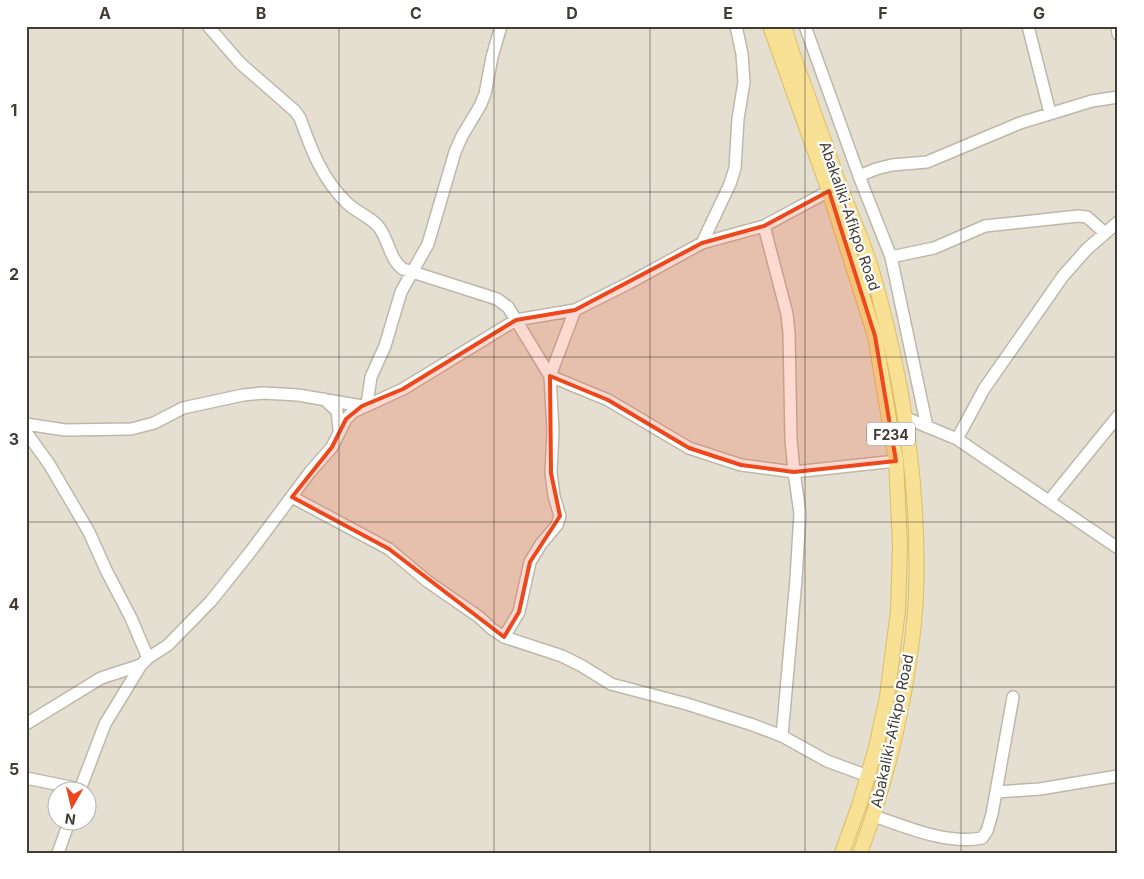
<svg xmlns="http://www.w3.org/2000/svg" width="1144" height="879" viewBox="0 0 1144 879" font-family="Inter,sans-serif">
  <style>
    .residential { fill: #e4dfd1; fill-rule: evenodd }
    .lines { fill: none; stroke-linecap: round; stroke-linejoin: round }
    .minor-casing { stroke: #beb8a9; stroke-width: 14 }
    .major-casing { stroke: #dcbf65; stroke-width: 16 }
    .minor { stroke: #fff; stroke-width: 11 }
    .major { stroke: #f8e194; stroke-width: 14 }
    .marked { fill: #ee471c; fill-opacity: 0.2; stroke: #ee471c; stroke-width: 4; stroke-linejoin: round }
    .grid { fill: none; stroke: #423d34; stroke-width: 1; stroke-opacity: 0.55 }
    .labels { text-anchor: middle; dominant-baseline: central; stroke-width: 4.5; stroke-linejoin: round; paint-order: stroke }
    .shield { fill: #fff; stroke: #7b7771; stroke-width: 1 }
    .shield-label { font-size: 14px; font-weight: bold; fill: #423d34 }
    .street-label { font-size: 15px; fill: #423d34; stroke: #fff }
    .neatline { fill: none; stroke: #423d34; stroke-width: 2 }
    .grid-label { font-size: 16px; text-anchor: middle; font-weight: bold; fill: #423d34 }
  </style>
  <rect width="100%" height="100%" fill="#f0ede3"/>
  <path class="residential" d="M 26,26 L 1118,26 L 1118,853 L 26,853 ZM 58,792 L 88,792 L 88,822 L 58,822 Z"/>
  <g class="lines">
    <g class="minor-casing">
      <path id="minor" d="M 208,26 L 241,64 L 295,111 L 300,118 C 311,149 322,179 347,203 C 356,212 369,216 378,226 C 389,239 389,259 403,269 L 497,299 L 508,307 L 550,376 L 608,400 L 689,448 L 741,465 L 794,472 L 896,461
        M 805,26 L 859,176 L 891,257 L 927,427
        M 1028,26 L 1050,113
        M 1117,26 L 1118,34
        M 859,176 L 876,169 L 892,165 L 927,162 L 1020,123 L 1092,101 L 1118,97
        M 764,226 L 787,314 L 789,333 L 791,439 L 794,472 L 800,513 L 796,579 L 782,736
        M 702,243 L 730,184 L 735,168 L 738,119 L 744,82 L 742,54 L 736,26
        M 891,257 L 934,248 L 985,226 L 1078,216 L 1087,217 L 1105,233
        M 324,399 L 337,411 L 339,429
        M 367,404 L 371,377 L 385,346 L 401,292 L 428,244 L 455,152 L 462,136 L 480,106 L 485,94 L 492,57 L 501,26
        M 904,417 L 957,439 L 1118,548
        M 26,424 L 65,430 L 131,429 L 154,423 L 183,408 L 243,395 L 263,393 L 298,395 L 362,406
        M 26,432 L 49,464 L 89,532 L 106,570 L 131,618 L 148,658
        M 957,439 L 984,389 L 1063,276 L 1087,249 L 1118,222
        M 292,497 L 389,549 L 427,581 L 479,617 L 492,629 L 504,637 L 562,656 L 582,666 L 611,684 L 687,704 L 753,725 L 782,736 L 827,761 L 868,776
        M 1049,501 L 1118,416
        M 504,637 L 519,612 L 530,562 L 541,544 L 557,525 L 560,516 L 554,496 L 551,473 L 553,431 L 550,376 L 575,310
        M 26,724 L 101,678 L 141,665
        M 26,778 L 80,789
        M 79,792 L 105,724 L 141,665 L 148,658 L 168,645 L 211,601 L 251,551 L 310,472 L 332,447 L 346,419 L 353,412 L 403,389 L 516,320 L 575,310 L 629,283 L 702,243 L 764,226 L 829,191
        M 996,792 L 1040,789 L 1118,776
        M 874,816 C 906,827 948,845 982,838 L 987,831 L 992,814 L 1013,697
        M 58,853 L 69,822"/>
    </g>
    <g class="major-casing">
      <path id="major" d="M 770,26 L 829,191 L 875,336 L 896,461 L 900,545 L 898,610 L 887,697 L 876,747 L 860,803 L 842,853
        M 784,26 C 791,51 800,75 809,99 C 820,130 831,161 842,192 C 852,216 862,240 870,264 C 901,369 920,484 916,594 C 912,676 889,776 860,853"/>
    </g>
    <use href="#minor" class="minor"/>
    <use href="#major" class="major"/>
  </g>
  <path class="marked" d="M 829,191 L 875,336 L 896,461 L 794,472 L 741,465 L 689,448 L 608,400 L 550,376 L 551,473 L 560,516 L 530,562 L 519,612 L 504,637 L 389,549 L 292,497 L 332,447 L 346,419 L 362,406 L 403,389 L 516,320 L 575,310 L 702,243 L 764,226 Z"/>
  <path class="grid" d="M 183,26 L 183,853M 339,26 L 339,853M 494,26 L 494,853M 650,26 L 650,853M 805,26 L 805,853M 961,26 L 961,853M 26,192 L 1118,192M 26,357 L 1118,357M 26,522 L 1118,522M 26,687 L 1118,687"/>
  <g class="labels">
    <rect class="shield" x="867" y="422.5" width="48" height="23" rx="4"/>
    <g class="shield-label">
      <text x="891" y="434">F234</text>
    </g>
    <g class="street-label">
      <text transform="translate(850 216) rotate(71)">Abakaliki-Afikpo Road</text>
      <text transform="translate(892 731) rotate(-78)">Abakaliki-Afikpo Road</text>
    </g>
  </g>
  <rect width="1144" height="879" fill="none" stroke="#ffffff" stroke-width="55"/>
  <g transform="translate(72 806) rotate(188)"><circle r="24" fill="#ffffff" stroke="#b3b1ae"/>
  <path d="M0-4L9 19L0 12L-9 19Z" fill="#ee471c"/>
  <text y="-8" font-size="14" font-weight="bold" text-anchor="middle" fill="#423d34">N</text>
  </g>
  <rect x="28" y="28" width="1088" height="824" class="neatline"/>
  <g class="grid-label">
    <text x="105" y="19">A</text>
    <text x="261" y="19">B</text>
    <text x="416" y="19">C</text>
    <text x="572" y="19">D</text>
    <text x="728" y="19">E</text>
    <text x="883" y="19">F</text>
    <text x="1039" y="19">G</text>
    <text x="14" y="116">1</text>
    <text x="14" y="280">2</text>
    <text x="14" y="445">3</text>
    <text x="14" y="610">4</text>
    <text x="14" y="775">5</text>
  </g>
</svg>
